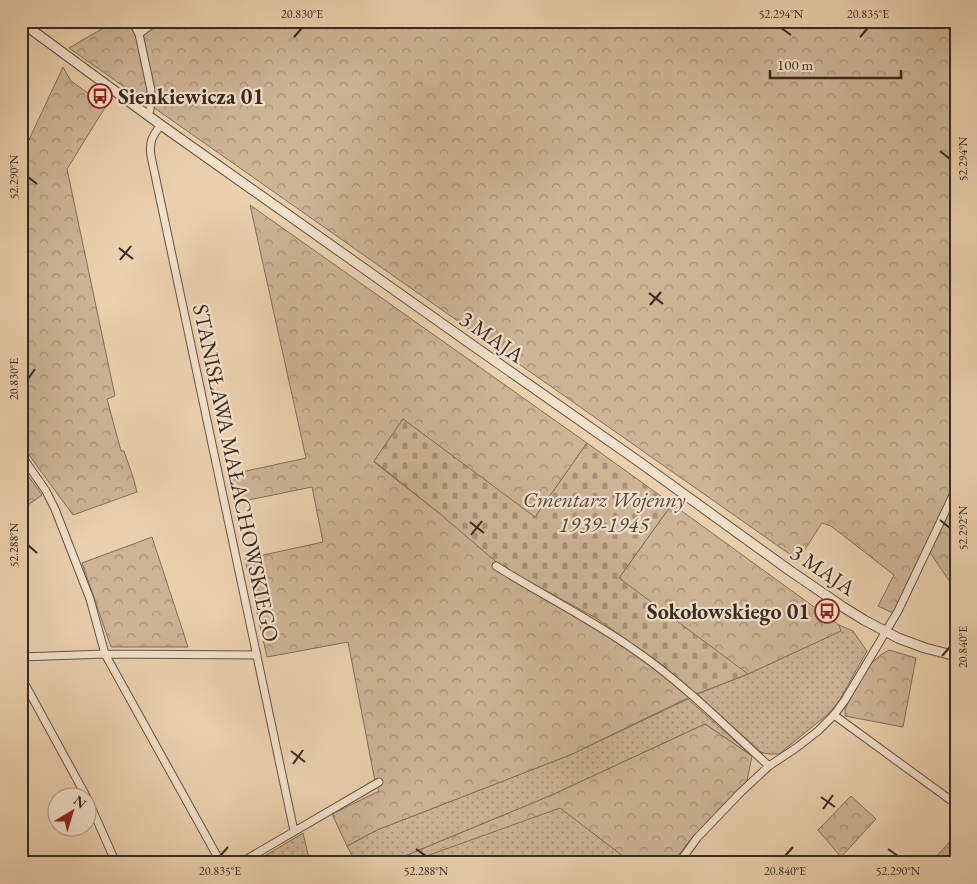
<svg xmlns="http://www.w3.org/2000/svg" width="977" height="884" viewBox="0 0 977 884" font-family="'EB Garamond',serif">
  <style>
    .grass { fill: url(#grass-dots); stroke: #826f5b }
    .forest { fill: url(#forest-crowns); stroke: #826f5b }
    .cemetery { fill: url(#cemetery-stones); stroke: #826f5b }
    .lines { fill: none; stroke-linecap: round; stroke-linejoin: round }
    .minor-casing { stroke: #645444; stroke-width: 9 }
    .tertiary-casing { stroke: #645444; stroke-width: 11 }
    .minor { stroke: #f1e0ca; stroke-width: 7 }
    .tertiary { stroke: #f1e0ca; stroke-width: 9 }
    .ticks { fill: none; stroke: #382a21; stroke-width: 2 }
    .labels { text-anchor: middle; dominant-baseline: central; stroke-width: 4.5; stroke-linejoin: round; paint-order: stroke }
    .poi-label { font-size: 22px; font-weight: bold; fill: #382a21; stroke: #f1e0ca; text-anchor: start }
    .street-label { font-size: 22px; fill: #382a21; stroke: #f1e0ca }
    .park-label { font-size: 22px; font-style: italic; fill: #564638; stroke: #f1e0ca }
    .neatline { fill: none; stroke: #382a21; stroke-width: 2 }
    .ticks-label { font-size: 12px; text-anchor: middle; fill: #382a21 }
  </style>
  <defs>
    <pattern id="grass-dots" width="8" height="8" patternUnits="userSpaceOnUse" patternTransform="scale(1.25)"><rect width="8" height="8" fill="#ccb495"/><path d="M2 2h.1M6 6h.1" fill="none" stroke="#a79379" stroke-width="1.8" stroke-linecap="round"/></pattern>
    <pattern id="forest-crowns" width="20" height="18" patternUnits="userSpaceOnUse" patternTransform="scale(1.25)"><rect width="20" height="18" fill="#ccb495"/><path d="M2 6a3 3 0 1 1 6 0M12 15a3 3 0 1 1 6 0" fill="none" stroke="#a79379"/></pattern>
    <pattern id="cemetery-stones" width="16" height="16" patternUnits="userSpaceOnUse" patternTransform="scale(1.25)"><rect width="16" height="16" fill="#ccb495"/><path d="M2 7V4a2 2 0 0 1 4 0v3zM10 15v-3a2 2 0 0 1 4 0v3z" fill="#a79379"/></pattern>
  </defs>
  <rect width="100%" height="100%" fill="#ead0ad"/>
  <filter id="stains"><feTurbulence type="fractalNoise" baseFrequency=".004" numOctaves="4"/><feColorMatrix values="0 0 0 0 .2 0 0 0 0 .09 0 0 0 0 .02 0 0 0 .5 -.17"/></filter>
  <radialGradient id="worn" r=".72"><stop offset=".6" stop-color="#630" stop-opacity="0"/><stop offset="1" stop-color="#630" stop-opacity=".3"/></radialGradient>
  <path class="grass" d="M 839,625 L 853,631 L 867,651 L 839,701 L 828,714 L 779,754 L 770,754 L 762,753 L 697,694 L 748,674 L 840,631 Z
    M 688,699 L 752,756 L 705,724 L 552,795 L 405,856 L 406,863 L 356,863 L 347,846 L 377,830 L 570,755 Z
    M 560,807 L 632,863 L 545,863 L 536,857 L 523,863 L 406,863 Z
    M 303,833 L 310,863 L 253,863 Z
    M 956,835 L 956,863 L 939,863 L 934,859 Z"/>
  <path class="forest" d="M 112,21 L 956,21 L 956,484 L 895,614 L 878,606 L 894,575 L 831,526 L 822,523 L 798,560 L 69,48 L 112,23 Z
    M 63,67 L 71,81 L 106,106 L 67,169 L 115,396 L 107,399 L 121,451 L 124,451 L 133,477 L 137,492 L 73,515 L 21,444 L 21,154 L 26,146 Z
    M 250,205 L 587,443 L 535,518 L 403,419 L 374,462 L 439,513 L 622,581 L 619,578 L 672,504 L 839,625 L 841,631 L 748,674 L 694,695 L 570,755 L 377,830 L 347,846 L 332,814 L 379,791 L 375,781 L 348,642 L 267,657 L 245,559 L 323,542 L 312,487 L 234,503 L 228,475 L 306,458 Z
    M 21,466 L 42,495 L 21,510 Z
    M 956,494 L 956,584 L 952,585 L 929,551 Z
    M 152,537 L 188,647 L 111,647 L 82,563 Z
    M 889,650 L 916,658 L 903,727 L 845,716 L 845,709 L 868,666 L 882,654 Z
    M 705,724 L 752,756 L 747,781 L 692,838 L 672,863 L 632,863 L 560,808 L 407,863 L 405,856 L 552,795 Z
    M 851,796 L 876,819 L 841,857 L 818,830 Z"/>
  <path class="cemetery" d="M 403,419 L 535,517 L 587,443 L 672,504 L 619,578 L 748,674 L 694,695 L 665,667 L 596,618 L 501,566 L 439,513 L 374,461 Z"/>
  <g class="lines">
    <g class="minor-casing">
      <path id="minor" d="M 132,21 L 139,34 L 151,90 L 150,110
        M 139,34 L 156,21
        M 161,125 C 152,136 149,142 151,156 L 294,831
        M 21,455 L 46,491 L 55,509 L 90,599 L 105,654 L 221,863
        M 496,566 C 542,595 591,619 636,651 C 684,684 726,727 769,766
        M 21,657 L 105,654 L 256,655
        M 21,677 L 86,796
        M 834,715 L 956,804
        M 88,800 L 116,863
        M 240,863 L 379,782
        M 679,863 L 697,838 L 741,792 L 769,766 L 796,748 L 818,731 L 834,715 L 845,700 L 898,611 L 956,489"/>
    </g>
    <g class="tertiary-casing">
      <path id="tertiary" d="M 21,22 L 161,125 L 468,342 L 638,461 L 789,570 L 843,607 L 864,620 L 898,638 L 925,648 L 956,656"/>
    </g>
    <use href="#minor" class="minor"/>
    <use href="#tertiary" class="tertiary"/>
  </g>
  <path class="ticks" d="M 781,28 L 791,35M 294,37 L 302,28M 860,37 L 868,28M 940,151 L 950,159M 28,177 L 37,184M 119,248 L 133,259M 120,260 L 131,246M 649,293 L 663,304M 650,305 L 661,292M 28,379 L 35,369M 940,520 L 950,528M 470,522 L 484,533M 471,535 L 482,521M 28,545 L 37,553M 942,656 L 950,647M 291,751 L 305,762M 293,764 L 303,750M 821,797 L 835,807M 823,809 L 833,795M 416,849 L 426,856M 888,849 L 898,856M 220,856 L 228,847M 785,856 L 793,847"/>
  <defs>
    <g id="bus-ring" transform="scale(1.25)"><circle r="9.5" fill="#f1e0ca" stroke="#8f2418" stroke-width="1.5"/><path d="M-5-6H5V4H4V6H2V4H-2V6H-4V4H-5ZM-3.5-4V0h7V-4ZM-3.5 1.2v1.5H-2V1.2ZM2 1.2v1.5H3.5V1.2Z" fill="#8f2418"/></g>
  </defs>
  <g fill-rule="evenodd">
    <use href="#bus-ring" x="100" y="96"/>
    <use href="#bus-ring" x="827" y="611"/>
  </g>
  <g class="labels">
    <g class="poi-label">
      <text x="118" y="96">Sienkiewicza 01</text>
      <text x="810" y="611" text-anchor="end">Sokołowskiego 01</text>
    </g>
    <g class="street-label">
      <text transform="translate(492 337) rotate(35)">3 MAJA</text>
      <text transform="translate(236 473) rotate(78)">STANISŁAWA MAŁACHOWSKIEGO</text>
      <text transform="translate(823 570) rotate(34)">3 MAJA</text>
    </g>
    <g class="park-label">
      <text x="604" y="499">Cmentarz Wojenny<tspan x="604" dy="25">1939-1945</tspan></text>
    </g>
  </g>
  <rect width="977" height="884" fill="none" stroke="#ead0ad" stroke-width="55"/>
  <g transform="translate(72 812) rotate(38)"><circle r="24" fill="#f1e0ca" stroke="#a79786"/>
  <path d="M0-4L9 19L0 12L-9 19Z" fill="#8f2418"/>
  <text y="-8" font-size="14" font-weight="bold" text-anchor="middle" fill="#382a21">N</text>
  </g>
  <path d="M770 70v8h131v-8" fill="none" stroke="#382a21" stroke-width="2.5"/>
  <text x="777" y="70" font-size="15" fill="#382a21" stroke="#f1e0ca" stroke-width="4" paint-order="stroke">100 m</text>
  <rect x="28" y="28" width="922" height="828" class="neatline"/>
  <g class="ticks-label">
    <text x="302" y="18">20.830°E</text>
    <text x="781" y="18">52.294°N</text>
    <text x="868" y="18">20.835°E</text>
    <text transform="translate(963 159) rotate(-90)" y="4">52.294°N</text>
    <text transform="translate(14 177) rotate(-90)" y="4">52.290°N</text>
    <text transform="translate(14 379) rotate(-90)" y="4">20.830°E</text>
    <text transform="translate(963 528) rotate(-90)" y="4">52.292°N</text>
    <text transform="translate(14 545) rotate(-90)" y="4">52.288°N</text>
    <text transform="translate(963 647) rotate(-90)" y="4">20.840°E</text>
    <text x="220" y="875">20.835°E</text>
    <text x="426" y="875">52.288°N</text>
    <text x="785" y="875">20.840°E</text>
    <text x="898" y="875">52.290°N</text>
  </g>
  <rect width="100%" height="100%" filter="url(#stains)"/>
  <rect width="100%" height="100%" fill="url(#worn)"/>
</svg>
